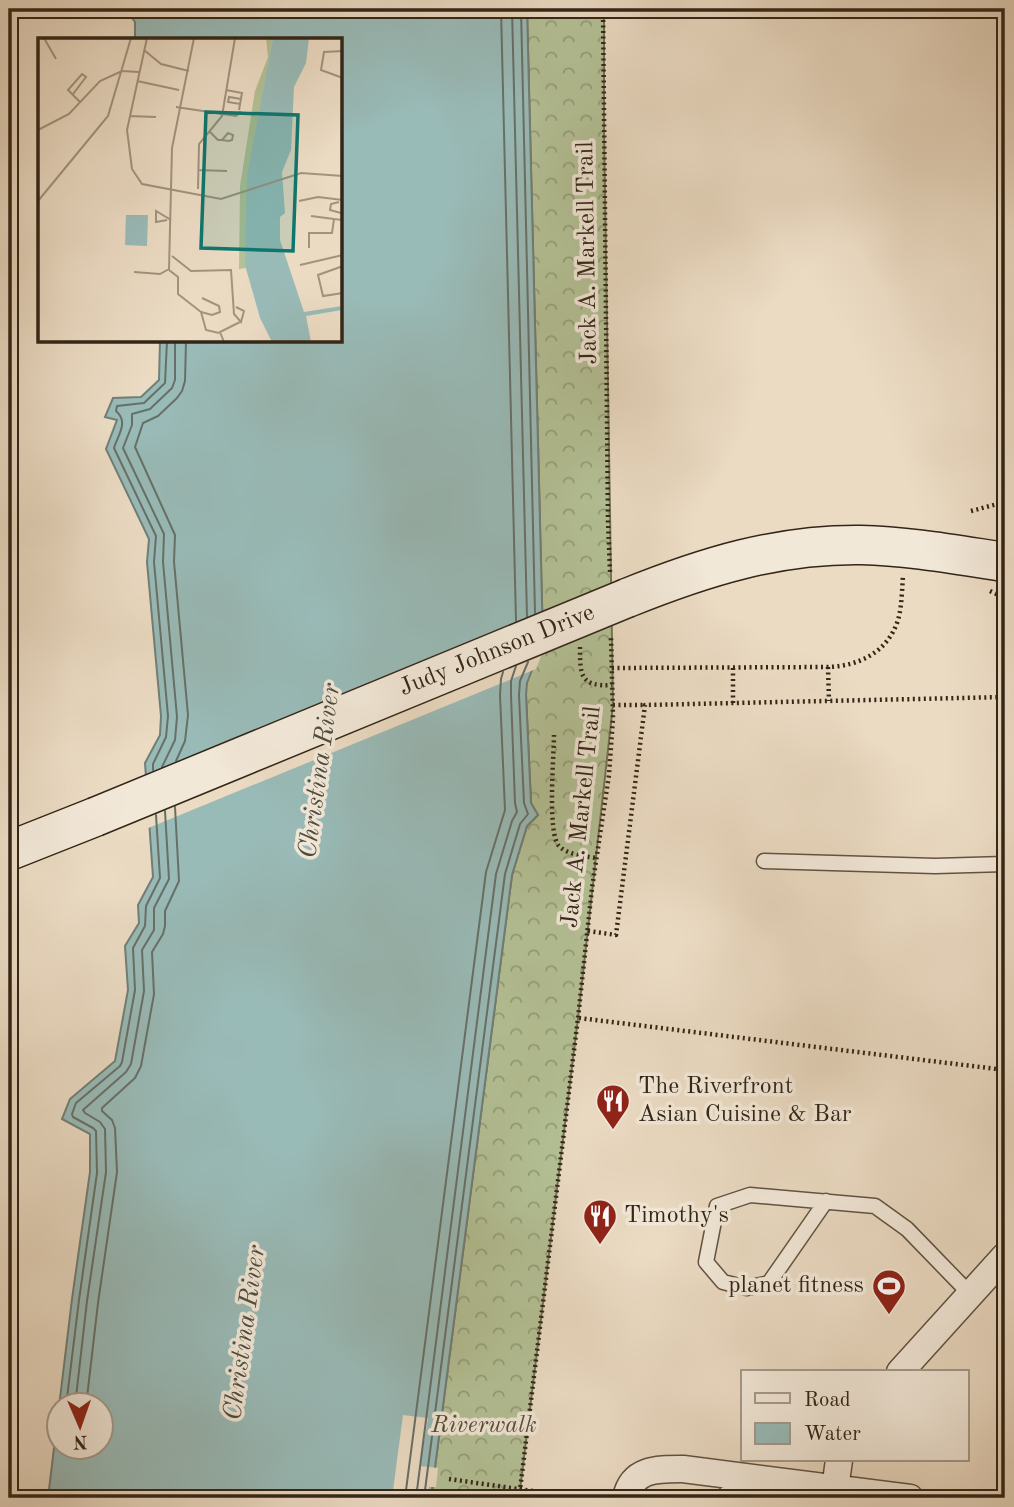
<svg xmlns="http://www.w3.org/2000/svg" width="1014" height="1507" viewBox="0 0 1014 1507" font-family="'Old Standard TT',serif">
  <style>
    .forest { fill: url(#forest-crowns); stroke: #747456; stroke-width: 2 }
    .water { fill: #99bbb8; stroke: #707f78; stroke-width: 2; fill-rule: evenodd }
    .pier { fill: #ebdbc3 }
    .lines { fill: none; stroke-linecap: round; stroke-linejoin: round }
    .shore { stroke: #667068; stroke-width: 2 }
    .lane-casing { stroke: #615342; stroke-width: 17 }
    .street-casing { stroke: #615342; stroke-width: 29 }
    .secondary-casing { stroke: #332617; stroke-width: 41 }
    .path { stroke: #332617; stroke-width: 4.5; stroke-dasharray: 2 3.5; stroke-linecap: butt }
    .lane { stroke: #f2e8d8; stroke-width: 14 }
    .street { stroke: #f2e8d8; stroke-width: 26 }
    .secondary { stroke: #f2e8d8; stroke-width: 38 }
    .secondary-bridge-casing { stroke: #332617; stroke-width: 41; stroke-linecap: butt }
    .secondary-bridge { stroke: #f2e8d8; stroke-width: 38 }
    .labels { text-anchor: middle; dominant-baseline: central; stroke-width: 7; stroke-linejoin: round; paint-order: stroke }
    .street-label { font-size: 24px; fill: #332617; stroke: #f2e8d8 }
    .poi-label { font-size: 24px; fill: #332617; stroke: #f2e8d8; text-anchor: start }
    .park-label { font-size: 24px; font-style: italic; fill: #534d37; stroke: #f2e8d8 }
    .water-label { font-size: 26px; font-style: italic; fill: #4c4b3f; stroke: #f2e8d8 }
    .inset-road { fill: none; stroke: #a1937e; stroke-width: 2 }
    .view { fill: #0f766e; fill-opacity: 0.15; stroke: #0f766e; stroke-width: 3.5 }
    .inset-edge { fill: none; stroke: #332617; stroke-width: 3.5 }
  </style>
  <defs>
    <pattern id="forest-crowns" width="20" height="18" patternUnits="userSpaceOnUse" patternTransform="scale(1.75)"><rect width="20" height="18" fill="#b4c196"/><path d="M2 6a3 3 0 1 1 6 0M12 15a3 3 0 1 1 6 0" fill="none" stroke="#939d79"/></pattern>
  </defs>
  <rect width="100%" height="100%" fill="#ebdbc3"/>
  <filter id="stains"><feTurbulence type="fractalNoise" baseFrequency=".00286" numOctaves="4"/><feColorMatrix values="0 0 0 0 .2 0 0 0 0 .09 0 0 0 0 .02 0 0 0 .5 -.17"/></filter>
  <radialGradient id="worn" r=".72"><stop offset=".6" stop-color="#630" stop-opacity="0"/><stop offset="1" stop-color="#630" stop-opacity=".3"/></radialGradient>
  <path class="forest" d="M 527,9 L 604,9 L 604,131 L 613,705 L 578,1018 L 519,1498 L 431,1498 L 512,875 L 527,826 L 538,815 L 531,803 L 526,695 L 526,683 L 543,642 Z"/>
  <path class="water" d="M 125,9 L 527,9 L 543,642 L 527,683 L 526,695 L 531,803 L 538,815 L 527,826 L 512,875 L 431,1498 L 48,1498 L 72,1299 L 90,1172 L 90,1134 L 62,1119 L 70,1099 L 115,1061 L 128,990 L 125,946 L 139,923 L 138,905 L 153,877 L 145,763 L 160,735 L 161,716 L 147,562 L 149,539 L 106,449 L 117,420 L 105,417 L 113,398 L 141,397 L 159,380 L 160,341 L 341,341 L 341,40 L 135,40 L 135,22 ZM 60,1406 L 102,1406 L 102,1448 L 60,1448 Z"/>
  <path class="pier" d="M 546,643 L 536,669 L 146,829 L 143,779 Z
    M 403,1415 L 428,1418 L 420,1466 L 438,1468 L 436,1487 L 429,1487 L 427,1498 L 392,1498 Z"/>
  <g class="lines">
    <path class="shore" d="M 501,9 L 516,621
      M 512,9 L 527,617
      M 521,9 L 535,613
      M 176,761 L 185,741 L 188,715 L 174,562 L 175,535 L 135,447 L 143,423 L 158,416 L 177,398 L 182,391 L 185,381 L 186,341
      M 162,767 L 175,740 L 177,717 L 163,562 L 164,534 L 123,448 L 132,425 L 132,414 L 150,409 L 172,388 L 175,380 L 175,341
      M 153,770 L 153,764 L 166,737 L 168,716 L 154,562 L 156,536 L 114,448 C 118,435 129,422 116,411 L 117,406 L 144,403 L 165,383 L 167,341
      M 66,1406 L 79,1300 L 97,1173 L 96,1131 L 93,1128 L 73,1117 L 72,1114 L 76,1103 L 120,1066 L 122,1062 L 135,990 L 133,948 L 145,926 L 146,906 L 160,878 L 156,815
      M 75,1406 L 87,1301 L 106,1172 L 105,1129 L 100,1122 L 85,1113 L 83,1110 L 126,1072 L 131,1064 L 144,991 L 142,950 L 154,930 L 154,908 L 169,879 L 165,811
      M 86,1406 L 98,1303 L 117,1172 L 115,1128 L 112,1120 L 102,1111 L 102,1108 L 135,1078 L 141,1066 L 154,994 L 152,952 L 163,934 L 165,926 L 165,911 L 179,881 L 175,807
      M 405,1498 L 486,872 L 505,810 L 500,695 L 501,679 L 503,672
      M 416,1498 L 496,874 L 512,821 L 517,812 L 515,803 L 511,695 L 511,681 L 516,666
      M 424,1498 L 505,874 L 520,824 L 528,814 L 524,803 L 519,695 L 520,681 L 528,662"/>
    <g class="lane-casing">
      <path id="lane" d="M 764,861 L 935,866 L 1005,864
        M 826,1201 L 769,1283 L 747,1288 L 723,1282 L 706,1262 L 717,1206 L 750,1195 L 875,1206 L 907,1229 L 970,1294"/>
    </g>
    <g class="street-casing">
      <path id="street" d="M 900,1372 L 1005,1256
        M 835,1489 L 839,1460
        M 626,1498 C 632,1468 658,1469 683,1469 L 910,1498
        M 730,1498 L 760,1479"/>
    </g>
    <g class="secondary-casing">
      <path id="secondary" d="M 627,598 C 704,567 777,544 861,545 C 909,546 958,555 1005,562
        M 9,851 L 95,817
        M 833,1498 L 835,1489"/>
    </g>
    <path class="path" d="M 603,9 L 608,520 L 610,572
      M 971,511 L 1005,502
      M 990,591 L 1005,598
      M 580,647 C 580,675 580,687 612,685
      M 828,667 L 829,701
      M 612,668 L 828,667 C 859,666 888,652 898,620 C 902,606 902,589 903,575
      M 733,668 L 733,703
      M 613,705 L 645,705
      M 554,735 C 554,756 547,833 559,846 C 568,855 584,856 596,858
      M 588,931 L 616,935 L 645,705 L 1005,697
      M 579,1018 L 1005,1070
      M 449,1479 L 581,1498
      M 519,1498 L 578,1018 L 592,888 L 609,775 L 613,718 L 611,637"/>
    <use href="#lane" class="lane"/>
    <use href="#street" class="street"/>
    <use href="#secondary" class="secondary"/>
    <g class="secondary-bridge-casing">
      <path id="secondary-bridge" d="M 95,817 L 627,598"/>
    </g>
    <use href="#secondary-bridge" class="secondary-bridge"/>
  </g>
  <defs>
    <g id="restaurant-pin" transform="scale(1.75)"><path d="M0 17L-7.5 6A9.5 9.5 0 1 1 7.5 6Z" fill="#8f2418" stroke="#f2e8d8"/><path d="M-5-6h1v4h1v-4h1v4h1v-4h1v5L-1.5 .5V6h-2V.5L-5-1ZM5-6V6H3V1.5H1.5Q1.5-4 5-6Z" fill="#fff"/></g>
    <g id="stadium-pin" transform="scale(1.75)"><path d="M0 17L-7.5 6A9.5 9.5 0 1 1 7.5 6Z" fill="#8f2418" stroke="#f2e8d8"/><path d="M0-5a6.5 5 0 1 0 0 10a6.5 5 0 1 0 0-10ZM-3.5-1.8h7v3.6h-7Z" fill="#fff"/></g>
  </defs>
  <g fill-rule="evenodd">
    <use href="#restaurant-pin" x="613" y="1101"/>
    <use href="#restaurant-pin" x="600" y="1216"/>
    <use href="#stadium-pin" x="889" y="1286"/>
  </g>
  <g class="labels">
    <g class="street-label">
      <text transform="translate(588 253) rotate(-91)">Jack A. Markell Trail</text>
      <text transform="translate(497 651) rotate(-22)">Judy Johnson Drive</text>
      <text transform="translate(582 817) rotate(-84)">Jack A. Markell Trail</text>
    </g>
    <g class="poi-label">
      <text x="638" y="1087">The Riverfront<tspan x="638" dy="28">Asian Cuisine &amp; Bar</tspan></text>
      <text x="624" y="1216">Timothy's</text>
      <text x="864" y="1286" text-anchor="end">planet fitness</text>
    </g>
    <g class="park-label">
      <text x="484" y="1426">Riverwalk</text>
    </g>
    <g class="water-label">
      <text transform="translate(320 771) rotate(-82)">Christina River</text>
      <text transform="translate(245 1333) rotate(-82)">Christina River</text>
    </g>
  </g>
  <g transform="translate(38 38)">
    <rect width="304" height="304" fill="#ebdbc3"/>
    <path d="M 228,0 L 235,0 L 210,139 L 208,225 L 208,230 L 201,231 L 202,148 L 217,53 L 230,19 Z" fill="#b4c196"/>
    <path d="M 235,0 L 271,0 L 268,25 L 256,49 L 253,112 L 244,134 L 247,175 L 242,179 L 242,202 L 266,274 L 304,268 L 304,272 L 268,278 L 273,304 L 234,304 L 222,280 L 207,227 L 209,138 ZM 88,177 L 110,177 L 109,208 L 87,207 Z" fill="#99bbb8"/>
    <path class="inset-road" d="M 6,0 L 18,21M 109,0 L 89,92 L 94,131 L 104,146 L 183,161 L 263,135 L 305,138M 106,12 L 123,26 L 151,33M 305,13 L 286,14 L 283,32 L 305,40M 99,43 L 141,52M 188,52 L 204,55 L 201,72M 35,56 L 48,39 L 44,36 L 30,52 L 42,64M 202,66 L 190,64 L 191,59 L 203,61M 138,69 L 198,78 L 203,74 L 191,77M 92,78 L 118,79M 0,92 L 31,76 L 62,43 L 84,33 L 101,34M 171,93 L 180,102 L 184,102 L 191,103 L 194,102 L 195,97 L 190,95 L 184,102M 160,132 L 189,133M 160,151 L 161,106 L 184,78 L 197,0M 0,163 L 70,78 L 93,0M 261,163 L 280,159 L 305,162M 301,164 L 293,166 L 292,172 L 303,175M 273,178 L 296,181M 129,182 L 118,184 L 118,173 L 133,182M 271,210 L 271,195 L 294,195 L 296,181 L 305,182M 134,218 L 153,233 L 193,232 L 196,276 L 203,284 L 206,273 L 198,269M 262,227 L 305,217M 305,228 L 280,237 L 285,258 L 305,255M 131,232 L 140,239 L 140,256 L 163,274 L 168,292 L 181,295M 96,234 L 122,236 L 131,231 L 134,110 L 156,0M 163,274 L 174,277 L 182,274 L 181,268 L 164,260M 186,304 L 182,294 L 202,284"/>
    <path class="view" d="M 168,74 L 260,77 L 255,213 L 163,210 Z"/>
    <rect width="304" height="304" class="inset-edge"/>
  </g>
  <rect width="1014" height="1507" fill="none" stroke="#ebdbc3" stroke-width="35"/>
  <rect x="10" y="10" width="993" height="1486" fill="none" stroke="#332617" stroke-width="3.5"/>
  <rect x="18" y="18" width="979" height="1472" fill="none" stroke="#332617" stroke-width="2"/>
  <rect x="741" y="1370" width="228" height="91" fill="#f2e8d8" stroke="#a69a8b" stroke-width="2"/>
  <rect x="755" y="1393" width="35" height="10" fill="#f2e8d8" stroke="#a69a8b" stroke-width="2"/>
  <text x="804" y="1406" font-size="21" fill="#332617">Road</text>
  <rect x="755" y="1423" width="35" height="21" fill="#99bbb8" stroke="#a69a8b" stroke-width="2"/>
  <text x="804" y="1440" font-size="21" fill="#332617">Water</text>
  <g transform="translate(80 1426) rotate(178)"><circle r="33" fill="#f2e8d8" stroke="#a69a8b" stroke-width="2"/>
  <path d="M0-5L12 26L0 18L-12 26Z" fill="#8f2418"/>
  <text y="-10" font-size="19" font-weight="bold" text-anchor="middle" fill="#332617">N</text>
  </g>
  <rect width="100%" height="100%" filter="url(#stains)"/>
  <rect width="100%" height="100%" fill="url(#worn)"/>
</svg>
